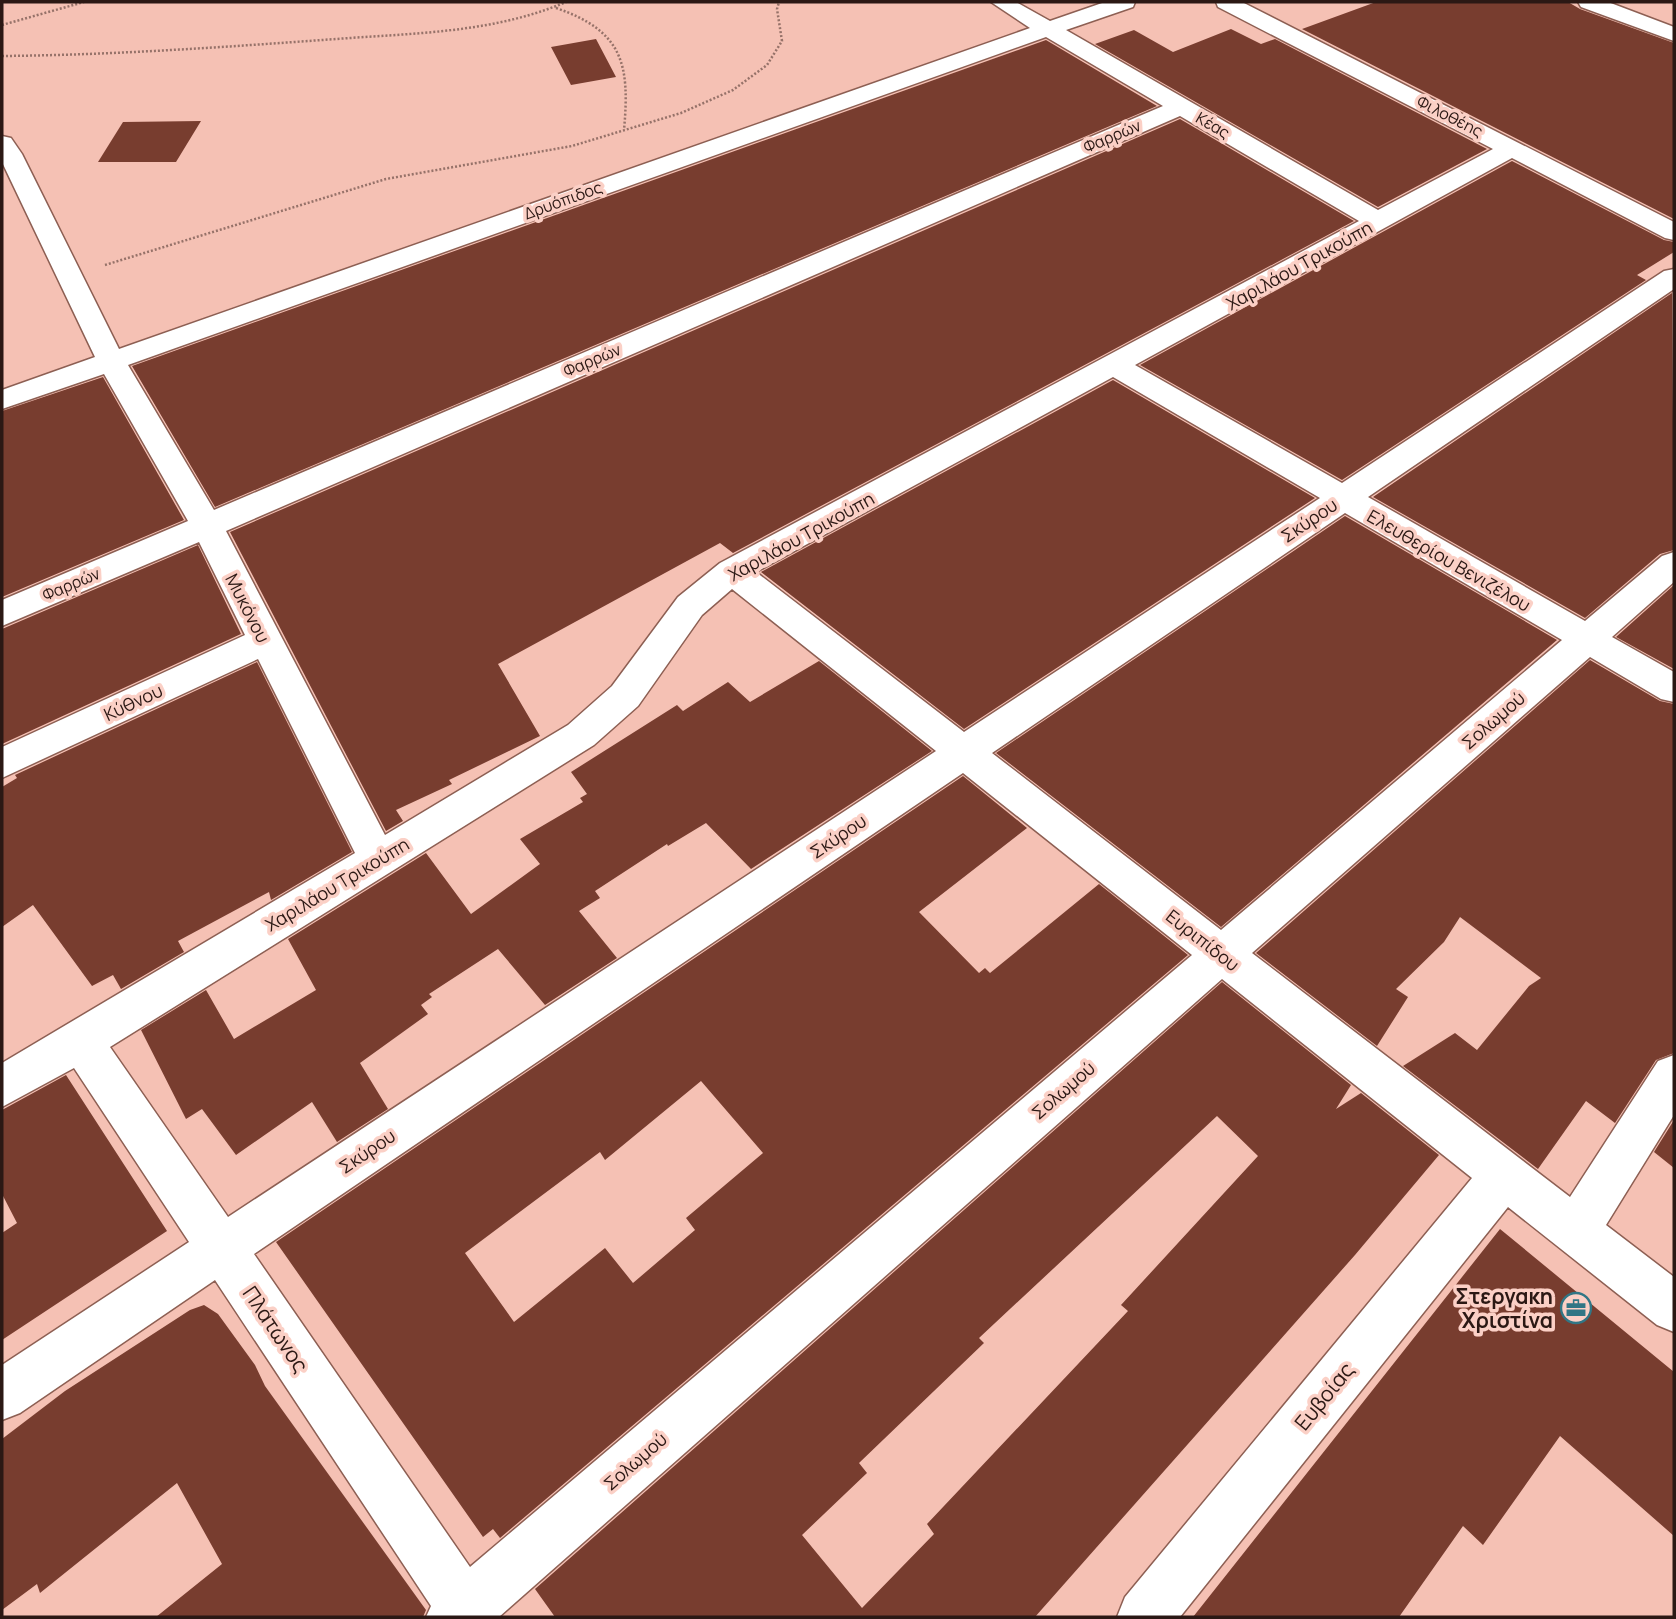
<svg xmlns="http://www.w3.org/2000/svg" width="1676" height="1619" viewBox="0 0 1676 1619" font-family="Manrope,sans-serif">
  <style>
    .building { fill: #783d2f; fill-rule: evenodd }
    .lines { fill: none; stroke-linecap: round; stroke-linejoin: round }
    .minor-casing { stroke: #8d5f53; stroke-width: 3 }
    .path { stroke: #967269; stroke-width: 2.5; stroke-dasharray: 2 2; stroke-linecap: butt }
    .minor { fill: #fff; fill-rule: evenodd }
    .labels { text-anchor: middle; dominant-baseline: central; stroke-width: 7; stroke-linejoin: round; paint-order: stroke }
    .far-street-label { font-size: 16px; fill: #2b1814; stroke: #fbd0c6 }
    .street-label { font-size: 18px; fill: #2b1814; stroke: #fbd0c6 }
    .near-poi-label { font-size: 21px; font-weight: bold; fill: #2b1814; stroke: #fbd0c6; text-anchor: end }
    .near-street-label { font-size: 21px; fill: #2b1814; stroke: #fbd0c6 }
  </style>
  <rect width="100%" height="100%" fill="#f5c1b4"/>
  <path class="building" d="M 1376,2 L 1568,2 L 1580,9 L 1674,43 L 1674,219 L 1302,29 Z
    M 1231,29 L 1261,44 L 1275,39 L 1487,149 L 1378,207 L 1095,44 L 1134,30 L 1173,52 Z
    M 596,39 L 616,77 L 571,85 L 551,47 Z
    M 1046,40 L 1157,106 L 215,507 L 132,366 Z
    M 1180,119 L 1354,221 L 733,553 L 720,543 L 498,664 L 540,736 L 449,780 L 452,784 L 396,810 L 403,821 L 386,831 L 230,532 Z
    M 201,121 L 176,162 L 98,162 L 123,122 Z
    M 1512,161 L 1664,240 L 1674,242 L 1674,252 L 1637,275 L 1646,280 L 1342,480 L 1140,365 Z
    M 1672,293 L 1674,550 L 1660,554 L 1585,618 L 1373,497 Z
    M 103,377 L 184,520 L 2,597 L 2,411 Z
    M 1113,380 L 1315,498 L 964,729 L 761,572 Z
    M 1345,516 L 1557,640 L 1221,927 L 996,753 Z
    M 198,545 L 241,634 L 2,744 L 2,629 Z
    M 1674,585 L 1674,669 L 1616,637 Z
    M 1590,660 L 1660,701 L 1674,704 L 1674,1053 L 1656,1060 L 1615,1123 L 1586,1101 L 1538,1169 L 1403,1066 L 1455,1033 L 1477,1050 L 1529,986 L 1541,978 L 1460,917 L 1444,942 L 1396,989 L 1408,997 L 1377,1046 L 1256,953 Z
    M 819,661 L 932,751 L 751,869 L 706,823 L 668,846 L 667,844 L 595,891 L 600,898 L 579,911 L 617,958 L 545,1005 L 498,949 L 429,994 L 432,997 L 421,1005 L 428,1014 L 360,1063 L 388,1109 L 337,1142 L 312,1102 L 236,1155 L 202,1109 L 186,1119 L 141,1030 L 206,990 L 234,1039 L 316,990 L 288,939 L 426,853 L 471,914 L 540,864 L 520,839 L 583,802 L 580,798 L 587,794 L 571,772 L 677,705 L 683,711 L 728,682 L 750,702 Z
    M 257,662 L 352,852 L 271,900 L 269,892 L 178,941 L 184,952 L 121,989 L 113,975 L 92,986 L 33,905 L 2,927 L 2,787 L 17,778 L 15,775 Z
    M 963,776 L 1027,828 L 919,912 L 979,973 L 985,968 L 990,973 L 1099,884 L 1188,955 L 500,1538 L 493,1529 L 483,1537 L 276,1242 ZM 701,1081 L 763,1153 L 686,1218 L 695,1230 L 633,1283 L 605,1248 L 514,1322 L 465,1253 L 600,1152 L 605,1160 Z
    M 1222,982 L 1351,1085 L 1336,1109 L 1361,1093 L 1439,1155 L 1355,1255 L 1035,1617 L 555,1617 L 535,1589 ZM 1217,1116 L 1258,1156 L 1121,1305 L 1128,1311 L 927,1524 L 934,1534 L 862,1608 L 802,1535 L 867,1473 L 859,1463 L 984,1343 L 979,1338 Z
    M 66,1075 L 167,1231 L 2,1340 L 2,1233 L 17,1223 L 2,1194 L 2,1110 Z
    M 1674,1120 L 1674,1168 L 1654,1152 Z
    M 1500,1229 L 1674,1372 L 1674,1536 L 1560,1436 L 1483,1545 L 1463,1526 L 1399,1617 L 1193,1617 Z
    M 204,1305 L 218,1314 L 255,1365 L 265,1386 L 426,1610 L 423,1617 L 156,1617 L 222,1564 L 177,1483 L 40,1593 L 37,1584 L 2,1610 L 2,1439 L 65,1391 L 190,1310 Z"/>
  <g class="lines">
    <g class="minor-casing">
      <path id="minor" d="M 991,2 L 1016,2 L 1050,21 L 1105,2 L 1135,2 L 1133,7 L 1066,30 L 1378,210 L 1493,149 L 1218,7 L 1216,2 L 1242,2 L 1674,222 L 1674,240 L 1665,238 L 1512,158 L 1135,365 L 1342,483 L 1664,271 L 1674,269 L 1674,289 L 1368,497 L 1585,621 L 1662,556 L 1674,552 L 1674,582 L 1612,637 L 1674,672 L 1674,702 L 1661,699 L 1590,657 L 1252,953 L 1570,1197 L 1658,1061 L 1674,1055 L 1674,1115 L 1606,1225 L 1674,1277 L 1674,1332 L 1657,1325 L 1508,1207 L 1180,1617 L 1117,1617 L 1125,1597 L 1472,1178 L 1222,979 L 499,1617 L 426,1617 L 431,1606 L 215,1280 L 20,1413 L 2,1420 L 2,1365 L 189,1242 L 74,1068 L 2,1107 L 2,1063 L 355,853 L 258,659 L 2,778 L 2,747 L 245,635 L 199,542 L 2,626 L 2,600 L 188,521 L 104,374 L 2,409 L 2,390 L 95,357 L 2,162 L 2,136 L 11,138 L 22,154 L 119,349 L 1030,28 ZM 1046,37 L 1163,106 L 214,510 L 128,365 ZM 1180,116 L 1359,221 L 720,563 L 678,597 L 612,686 L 568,725 L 385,835 L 226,531 ZM 1113,377 L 1320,498 L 964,732 L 756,572 ZM 1345,513 L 1562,640 L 1221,930 L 992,753 ZM 732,589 L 936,751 L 228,1217 L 110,1047 L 594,745 L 638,706 L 702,615 ZM 963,773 L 1192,955 L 470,1567 L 254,1254 Z
        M 1578,2 L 1608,2 L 1674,27 L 1674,41 L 1581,7 Z"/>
    </g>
    <path class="path" d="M 556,8 C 623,31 630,64 624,130
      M 2,25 L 84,2
      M 2,56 C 114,55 225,47 336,39 C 415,33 493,33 566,2
      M 105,265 L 386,179 L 572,146 L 681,113 L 733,90 L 767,65 L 782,41 L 777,9 L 779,2"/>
    <use href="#minor" class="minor"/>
  </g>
  <defs>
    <g id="office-ring" transform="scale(1.575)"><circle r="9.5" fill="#fbd0c6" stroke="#317685" stroke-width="1.5"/><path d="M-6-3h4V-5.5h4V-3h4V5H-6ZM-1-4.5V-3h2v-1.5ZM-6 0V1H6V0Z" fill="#317685"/></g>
  </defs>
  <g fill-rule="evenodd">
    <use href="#office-ring" x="1576" y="1308"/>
  </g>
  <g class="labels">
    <g class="far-street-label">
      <text transform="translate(1450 116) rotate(27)">Φιλοθέης</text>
      <text transform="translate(1213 125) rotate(30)">Κέας</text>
      <text transform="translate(1112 136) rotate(-23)">Φαρρών</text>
      <text transform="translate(563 200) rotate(-20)">Δρυόπιδος</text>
      <text transform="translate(592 360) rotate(-23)">Φαρρών</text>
      <text transform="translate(71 584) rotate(-23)">Φαρρών</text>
    </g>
    <g class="street-label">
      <text transform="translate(1299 265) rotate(-29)">Χαριλάου Τρικούπη</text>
      <text transform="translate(1309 520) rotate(-34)">Σκύρου</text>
      <text transform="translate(801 536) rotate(-29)">Χαριλάου Τρικούπη</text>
      <text transform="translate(1449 560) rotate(30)">Ελευθερίου Βενιζέλου</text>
      <text transform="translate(248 608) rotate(63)">Μυκόνου</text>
      <text transform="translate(133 702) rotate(-25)">Κύθνου</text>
      <text transform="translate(1493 720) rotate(-41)">Σολωμού</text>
      <text transform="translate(838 836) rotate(-34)">Σκύρου</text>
      <text transform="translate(337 884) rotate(-31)">Χαριλάου Τρικούπη</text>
      <text transform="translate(1203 940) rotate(38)">Ευριπίδου</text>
      <text transform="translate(1063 1090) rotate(-41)">Σολωμού</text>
      <text transform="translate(367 1151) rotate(-34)">Σκύρου</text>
      <text transform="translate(635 1461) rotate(-41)">Σολωμού</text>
    </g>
    <g class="near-poi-label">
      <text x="1553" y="1296">Στεργακη<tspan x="1553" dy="24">Χριστίνα</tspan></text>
    </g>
    <g class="near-street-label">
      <text transform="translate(276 1329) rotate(56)">Πλάτωνος</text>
      <text transform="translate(1324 1396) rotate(-51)">Ευβοίας</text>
    </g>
  </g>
  <rect width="1676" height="1619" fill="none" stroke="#2b1814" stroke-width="7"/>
</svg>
